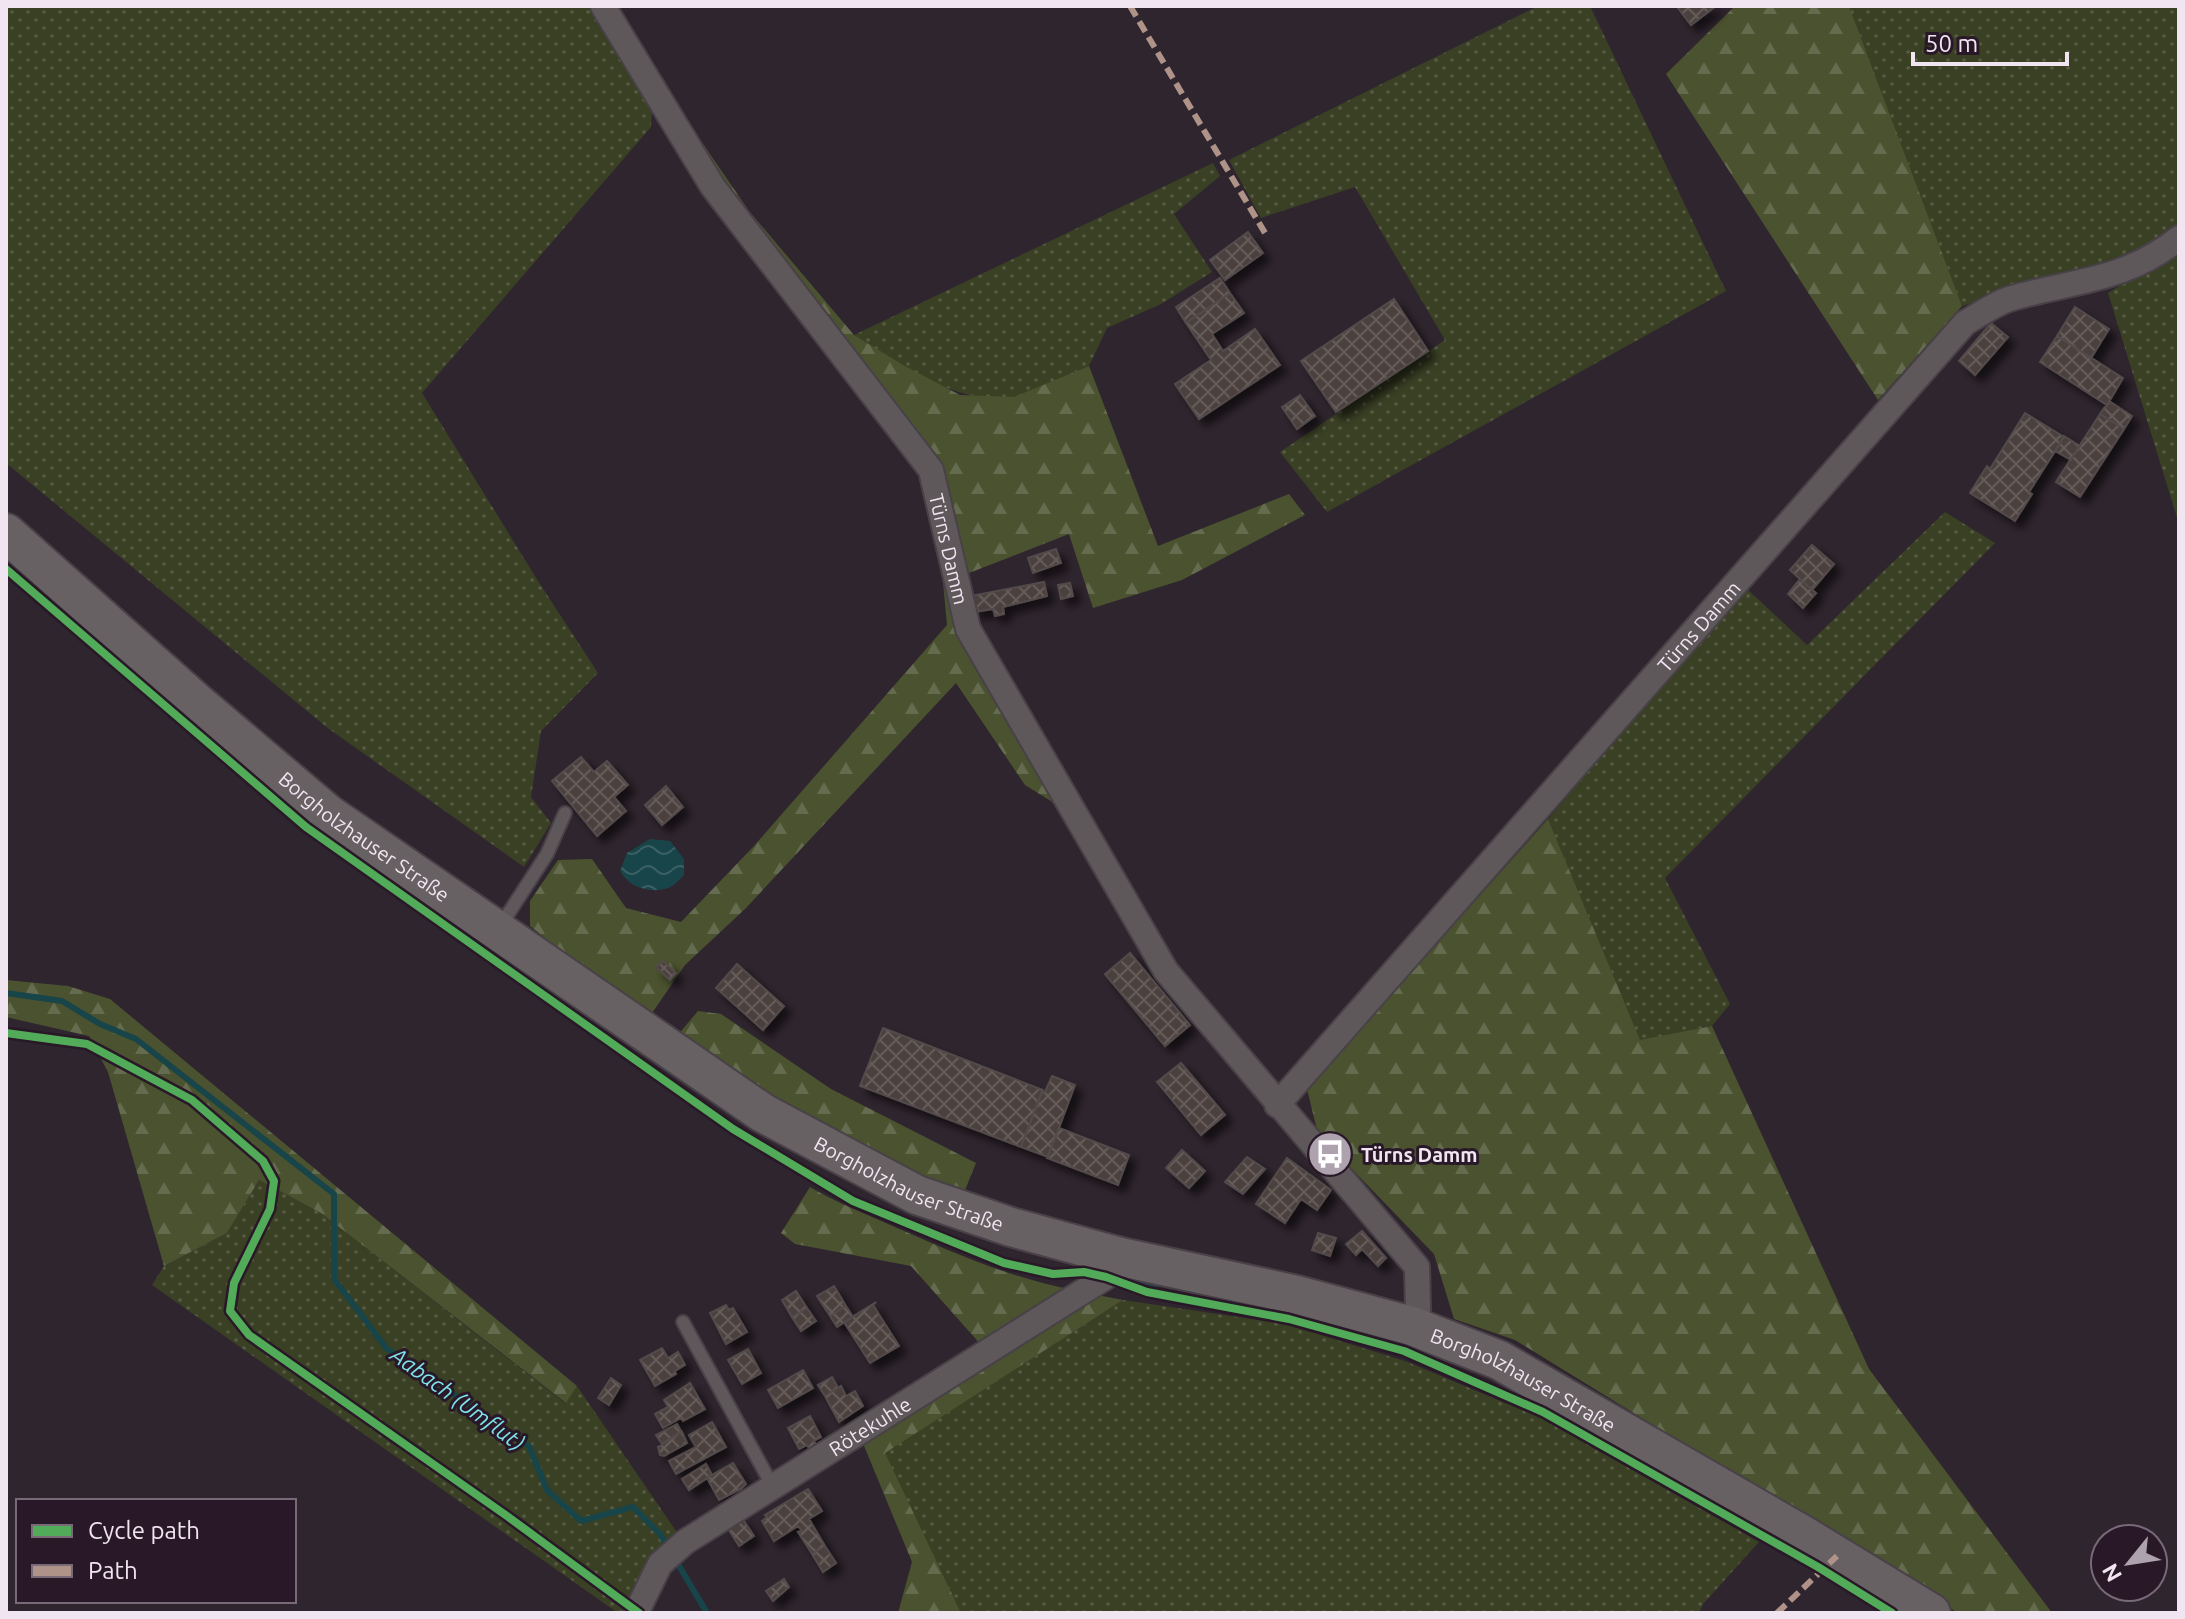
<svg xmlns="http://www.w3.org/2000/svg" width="2185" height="1619" viewBox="0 0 2185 1619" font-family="Ubuntu,sans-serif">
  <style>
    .grass { fill: url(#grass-dots) }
    .forest { fill: url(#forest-firs) }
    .water { fill: url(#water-waves) }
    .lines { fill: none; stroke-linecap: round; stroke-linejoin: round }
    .stream { stroke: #184549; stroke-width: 6 }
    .building { fill: url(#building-cross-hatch); stroke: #534b4b; stroke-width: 2; filter: url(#shadow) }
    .service-casing { stroke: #494148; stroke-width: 16 }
    .minor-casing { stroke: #494148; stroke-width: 28 }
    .primary-casing { stroke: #494148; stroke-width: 42 }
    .service { stroke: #5e585b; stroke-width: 12 }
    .minor { stroke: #5e585b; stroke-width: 24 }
    .primary { stroke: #686163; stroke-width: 38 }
    .quiet { stroke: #af9288; stroke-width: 6; stroke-dasharray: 12 6; stroke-linecap: butt }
    .cycleway-casing { stroke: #291828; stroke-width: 13 }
    .cycleway { stroke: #51ab58; stroke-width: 8 }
    .labels { text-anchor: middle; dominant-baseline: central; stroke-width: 6; stroke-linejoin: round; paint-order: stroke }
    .street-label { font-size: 20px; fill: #f1e5f1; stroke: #291828 }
    .poi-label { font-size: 20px; font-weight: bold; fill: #f1e5f1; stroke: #291828; text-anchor: start }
    .water-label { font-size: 22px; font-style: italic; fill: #7ee3eb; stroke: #291828 }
  </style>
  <defs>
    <pattern id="grass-dots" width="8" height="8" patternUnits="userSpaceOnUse" patternTransform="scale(2)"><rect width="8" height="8" fill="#3a4024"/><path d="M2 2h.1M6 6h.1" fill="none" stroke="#575b44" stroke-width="1.8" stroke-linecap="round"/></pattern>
    <pattern id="forest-firs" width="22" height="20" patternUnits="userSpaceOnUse" patternTransform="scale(2)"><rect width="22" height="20" fill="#4b522f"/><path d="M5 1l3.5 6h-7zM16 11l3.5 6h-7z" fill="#656b4e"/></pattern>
    <pattern id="water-waves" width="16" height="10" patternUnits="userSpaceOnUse" patternTransform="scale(2)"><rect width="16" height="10" fill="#184549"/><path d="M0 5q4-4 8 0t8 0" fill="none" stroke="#3a6064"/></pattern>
    <pattern id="building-cross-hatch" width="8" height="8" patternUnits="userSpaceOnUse" patternTransform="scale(2)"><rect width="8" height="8" fill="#4b413e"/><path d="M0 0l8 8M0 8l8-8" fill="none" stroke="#655c5a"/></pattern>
    <filter id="shadow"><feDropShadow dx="7" dy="7" stdDeviation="4" flood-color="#0009"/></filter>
  </defs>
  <rect width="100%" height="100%" fill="#2f252e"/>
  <path class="grass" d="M 6,6 L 590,6 L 652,107 L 651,127 L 422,393 L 538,581 L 598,673 L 541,731 L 531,797 L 551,823 L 524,867 L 329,729 L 6,463 Z
    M 1538,6 L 1590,6 L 1726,291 L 1327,512 L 1280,452 L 1445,340 L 1355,187 L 1261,218 L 1229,160 Z
    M 1849,6 L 2179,6 L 2179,224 L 2141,254 L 1962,306 Z
    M 1213,163 L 1220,176 L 1174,214 L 1212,272 L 1161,304 L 1107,328 L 1089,366 C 1069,374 1033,394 1014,397 C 955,406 901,364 854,335 Z
    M 2179,249 L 2179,524 L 2108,293 Z
    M 1945,512 L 1995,543 L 1665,878 L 1730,1004 L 1712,1026 L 1640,1041 L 1548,819 L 1744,586 L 1807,645 Z
    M 259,1180 L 321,1213 L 565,1403 L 577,1386 L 678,1534 L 655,1552 L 625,1613 L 618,1613 L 152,1285 L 164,1266 L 227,1233 Z
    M 1123,1300 L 1285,1324 L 1405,1361 L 1543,1419 L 1759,1542 L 1703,1604 L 1699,1613 L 961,1613 L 884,1453 Z"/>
  <path class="forest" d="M 1735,6 L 1849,6 L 1962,306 L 1878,400 L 1666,74 Z
    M 686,119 L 749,211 L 854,335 L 903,365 L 960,395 L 1014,397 L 1089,366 L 1158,546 L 1289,494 L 1305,515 L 1182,580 L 1093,608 L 1069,534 L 951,580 L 961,635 L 973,665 L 1054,803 L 1025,785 L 956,683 L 745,909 L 685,965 L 650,1016 L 617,995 L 530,926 L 530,901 L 558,860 L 592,859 L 626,908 L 681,922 L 754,846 L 947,625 L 940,550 L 924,474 L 667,132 Z
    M 1548,819 L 1640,1040 L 1712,1026 L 1869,1369 L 2052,1613 L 1958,1613 L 1515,1340 L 1454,1319 L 1434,1254 L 1318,1134 L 1307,1089 Z
    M 6,980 L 68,986 L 110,999 L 577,1386 L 566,1403 L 321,1213 L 259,1180 L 227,1233 L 164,1266 L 108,1072 L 89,1036 L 6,1017 Z
    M 698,1011 L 721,1014 L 831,1089 L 976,1163 L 963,1195 L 875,1157 L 688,1051 L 677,1036 Z
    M 810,1187 C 836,1202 861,1212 888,1224 C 952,1252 1004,1276 1073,1290 L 982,1346 L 911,1266 L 795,1244 L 781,1233 Z
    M 1097,1295 L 1123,1300 L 885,1453 L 961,1613 L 898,1613 L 912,1562 L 862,1441 Z"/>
  <path class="water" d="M 650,839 L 670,841 L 684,859 L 684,875 C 680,879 673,887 668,888 C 649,894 629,887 620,871 L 627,853 Z"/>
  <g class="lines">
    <path class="stream" d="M 6,993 L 62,1001 L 100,1024 L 136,1039 L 334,1194 L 334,1279 L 387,1349 L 529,1446 L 547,1490 L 581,1521 L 633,1507 L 660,1534 L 670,1549
      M 1140,1281 L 1156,1284
      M 675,1559 L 707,1613"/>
  </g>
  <path class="building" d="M 1681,6 L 1716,6 L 1691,25 L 1678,8 Z
    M 1248,232 L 1263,253 L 1225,280 L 1210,260 Z
    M 1220,278 L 1230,293 L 1186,323 L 1176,307 Z
    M 1230,293 L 1244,313 L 1212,334 L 1223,351 L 1255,329 L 1280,365 L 1199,419 L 1175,384 L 1211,360 L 1186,323 Z
    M 1394,299 L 1428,351 L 1336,412 L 1301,361 Z
    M 2075,307 L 2109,329 L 2091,358 L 2057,336 Z
    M 1991,323 L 2008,337 L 1975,375 L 1959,361 Z
    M 2057,336 L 2123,378 L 2107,405 L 2040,362 Z
    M 1300,395 L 1315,416 L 1297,429 L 1282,407 Z
    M 2109,401 L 2132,416 L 2124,429 L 2100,414 Z
    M 2025,413 L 2064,437 L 2029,492 L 2032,494 L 2015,521 L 1970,493 L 1987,466 L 1990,469 Z
    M 2100,414 L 2124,429 L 2080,497 L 2056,482 Z
    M 2064,436 L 2080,446 L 2071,460 L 2055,451 Z
    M 1812,545 L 1834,564 L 1812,590 L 1790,570 Z
    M 1056,549 L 1061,563 L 1033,573 L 1028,558 Z
    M 1800,579 L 1816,593 L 1803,608 L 1788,594 Z
    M 1044,582 L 1047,596 L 1003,607 L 1004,614 L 995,616 L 993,609 L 974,612 L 971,596 Z
    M 1070,583 L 1073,596 L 1061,599 L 1058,585 Z
    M 581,757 L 594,772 L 607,761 L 628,785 L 614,797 L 626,811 L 597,836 L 552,781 Z
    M 666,786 L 683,807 L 662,825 L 645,805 Z
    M 1130,953 L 1190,1025 L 1165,1046 L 1105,974 Z
    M 663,961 L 676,973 L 670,980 L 656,967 Z
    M 737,964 L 784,1006 L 763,1030 L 716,988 Z
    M 883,1028 L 1043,1090 L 1021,1147 L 860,1086 Z
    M 1181,1063 L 1225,1115 L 1201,1135 L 1157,1082 Z
    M 1052,1076 L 1075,1085 L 1048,1157 L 1021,1147 L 1042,1091 L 1045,1092 Z
    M 1059,1128 L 1129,1155 L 1118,1185 L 1047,1158 Z
    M 1182,1150 L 1205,1171 L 1189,1188 L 1166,1168 Z
    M 1247,1157 L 1265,1169 L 1243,1194 L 1225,1182 Z
    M 1287,1158 L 1331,1190 L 1317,1210 L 1301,1199 L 1285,1223 L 1256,1204 Z
    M 1362,1231 L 1386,1258 L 1378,1266 L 1362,1249 L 1356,1255 L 1346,1244 Z
    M 1318,1233 L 1336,1238 L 1330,1256 L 1312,1250 Z
    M 834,1286 L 846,1306 L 830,1316 L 817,1296 Z
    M 796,1291 L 807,1308 L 792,1317 L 782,1300 Z
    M 876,1302 L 873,1305 L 899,1346 L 870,1363 L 844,1322 Z
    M 726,1305 L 729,1310 L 733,1308 L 747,1332 L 726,1344 L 710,1313 Z
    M 846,1306 L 853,1317 L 837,1327 L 830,1316 Z
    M 807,1308 L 816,1321 L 801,1331 L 792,1317 Z
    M 662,1348 L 668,1358 L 678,1352 L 685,1365 L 675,1371 L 676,1374 L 655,1386 L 640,1360 Z
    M 748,1349 L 761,1373 L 742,1384 L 728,1360 Z
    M 803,1370 L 813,1388 L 778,1408 L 768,1390 Z
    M 832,1377 L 838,1388 L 825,1396 L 818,1385 Z
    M 611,1378 L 621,1385 L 609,1405 L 598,1398 Z
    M 690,1383 L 705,1409 L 683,1421 L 681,1418 L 663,1428 L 655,1414 L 668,1407 L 664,1400 Z
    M 841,1386 L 846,1396 L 855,1391 L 863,1406 L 839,1422 L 825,1396 Z
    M 810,1416 L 821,1437 L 814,1441 L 817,1446 L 810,1450 L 807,1445 L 799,1449 L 788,1428 Z
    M 712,1422 L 726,1447 L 676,1474 L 669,1461 L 696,1447 L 689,1435 Z
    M 677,1424 L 681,1431 L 662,1444 L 656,1435 Z
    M 682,1432 L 687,1443 L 664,1456 L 660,1455 L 658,1447 Z
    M 733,1463 L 746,1484 L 741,1489 L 719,1500 L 707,1478 Z
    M 706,1464 L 712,1475 L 689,1490 L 682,1479 Z
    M 808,1489 L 822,1511 L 809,1519 L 825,1546 L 812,1554 L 798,1532 L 802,1531 L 798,1526 L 774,1541 L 762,1521 L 767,1517 L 765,1515 Z
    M 742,1518 L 754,1536 L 739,1546 L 727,1527 Z
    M 825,1546 L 836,1563 L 823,1572 L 812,1554 Z
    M 784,1579 L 789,1587 L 773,1601 L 766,1591 Z"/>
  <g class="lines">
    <g class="service-casing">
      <path id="service" d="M 499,928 L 547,854 L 565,813
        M 683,1322 L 773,1487"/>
    </g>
    <g class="minor-casing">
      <g id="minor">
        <path id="s1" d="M 603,6 L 713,187 L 931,470 L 968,629 L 1166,971 L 1417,1267 L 1418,1309 L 1412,1326"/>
        <path id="s2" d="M 1277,1105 L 1965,323 C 1979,315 1994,304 2009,299 C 2073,280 2124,282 2179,238"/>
        <path id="s3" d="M 636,1613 L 660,1564 L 685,1542 L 1106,1277 L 1121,1257"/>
      </g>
    </g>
    <g class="primary-casing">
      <g id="primary">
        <path id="s4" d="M 6,533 L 196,702 L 328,814 L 763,1113 L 917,1195 L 1011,1227 L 1121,1257 L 1297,1295 L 1412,1326 L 1499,1360 L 1803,1535 L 1931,1613"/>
      </g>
    </g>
    <use href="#service" class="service"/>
    <use href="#minor" class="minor"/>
    <use href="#primary" class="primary"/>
    <path class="quiet" d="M 1130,6 L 1268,238
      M 1777,1613 L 1837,1556"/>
    <g class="cycleway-casing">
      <path id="cycleway" d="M 6,569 L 306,827 L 733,1129 L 853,1201 L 1004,1263 L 1053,1274 L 1084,1272 L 1106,1277 L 1147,1292 L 1289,1319 L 1404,1351 L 1543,1412 L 1818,1567 L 1892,1613
        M 6,1033 L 87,1044 L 192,1100 L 263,1161 L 274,1181 L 270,1209 L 234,1283 L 230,1311 L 249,1335 L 507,1516 L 639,1613"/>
    </g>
    <use href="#cycleway" class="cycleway"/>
  </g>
  <defs>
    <g id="bus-disc" transform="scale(2.3)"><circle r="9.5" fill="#ada2ad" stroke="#291828"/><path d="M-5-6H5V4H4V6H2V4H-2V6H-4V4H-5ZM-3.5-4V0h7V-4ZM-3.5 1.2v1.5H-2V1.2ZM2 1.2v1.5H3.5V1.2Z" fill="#fff"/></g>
  </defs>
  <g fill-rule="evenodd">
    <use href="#bus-disc" x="1330" y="1154"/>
  </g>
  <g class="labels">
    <g class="street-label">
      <text stroke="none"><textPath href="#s1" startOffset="650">Türns Damm</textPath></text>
      <text stroke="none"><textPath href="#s2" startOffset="638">Türns Damm</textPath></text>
      <text stroke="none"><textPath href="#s4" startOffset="470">Borgholzhauser Straße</textPath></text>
      <text stroke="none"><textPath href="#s4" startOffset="1118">Borgholzhauser Straße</textPath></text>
      <text stroke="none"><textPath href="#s4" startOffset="1766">Borgholzhauser Straße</textPath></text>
      <text stroke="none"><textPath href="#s3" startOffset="306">Rötekuhle</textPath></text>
    </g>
    <g class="poi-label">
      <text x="1361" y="1154">Türns Damm</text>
    </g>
    <g class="water-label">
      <text transform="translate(458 1398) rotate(36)">Aabach (Umflut)</text>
    </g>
  </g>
  <rect width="2185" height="1619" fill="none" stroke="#f1e5f1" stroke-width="16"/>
  <rect x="16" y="1499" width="280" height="104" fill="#291828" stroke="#796a78" stroke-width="2"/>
  <rect x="32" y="1525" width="40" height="12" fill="#51ab58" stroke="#796a78" stroke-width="2"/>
  <text x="88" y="1539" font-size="24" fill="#f1e5f1">Cycle path</text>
  <rect x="32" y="1565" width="40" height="12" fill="#af9288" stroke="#796a78" stroke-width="2"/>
  <text x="88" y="1579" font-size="24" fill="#f1e5f1">Path</text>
  <g transform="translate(2129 1563) rotate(240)"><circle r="38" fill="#291828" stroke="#796a78" stroke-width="2"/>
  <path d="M0-6L14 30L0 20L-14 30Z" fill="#ada2ad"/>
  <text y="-12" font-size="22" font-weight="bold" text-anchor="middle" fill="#f1e5f1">N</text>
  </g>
  <path d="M1913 52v12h154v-12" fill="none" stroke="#f1e5f1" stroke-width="4"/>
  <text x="1925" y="52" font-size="24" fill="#f1e5f1" stroke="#291828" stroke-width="6" paint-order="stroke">50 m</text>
</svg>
